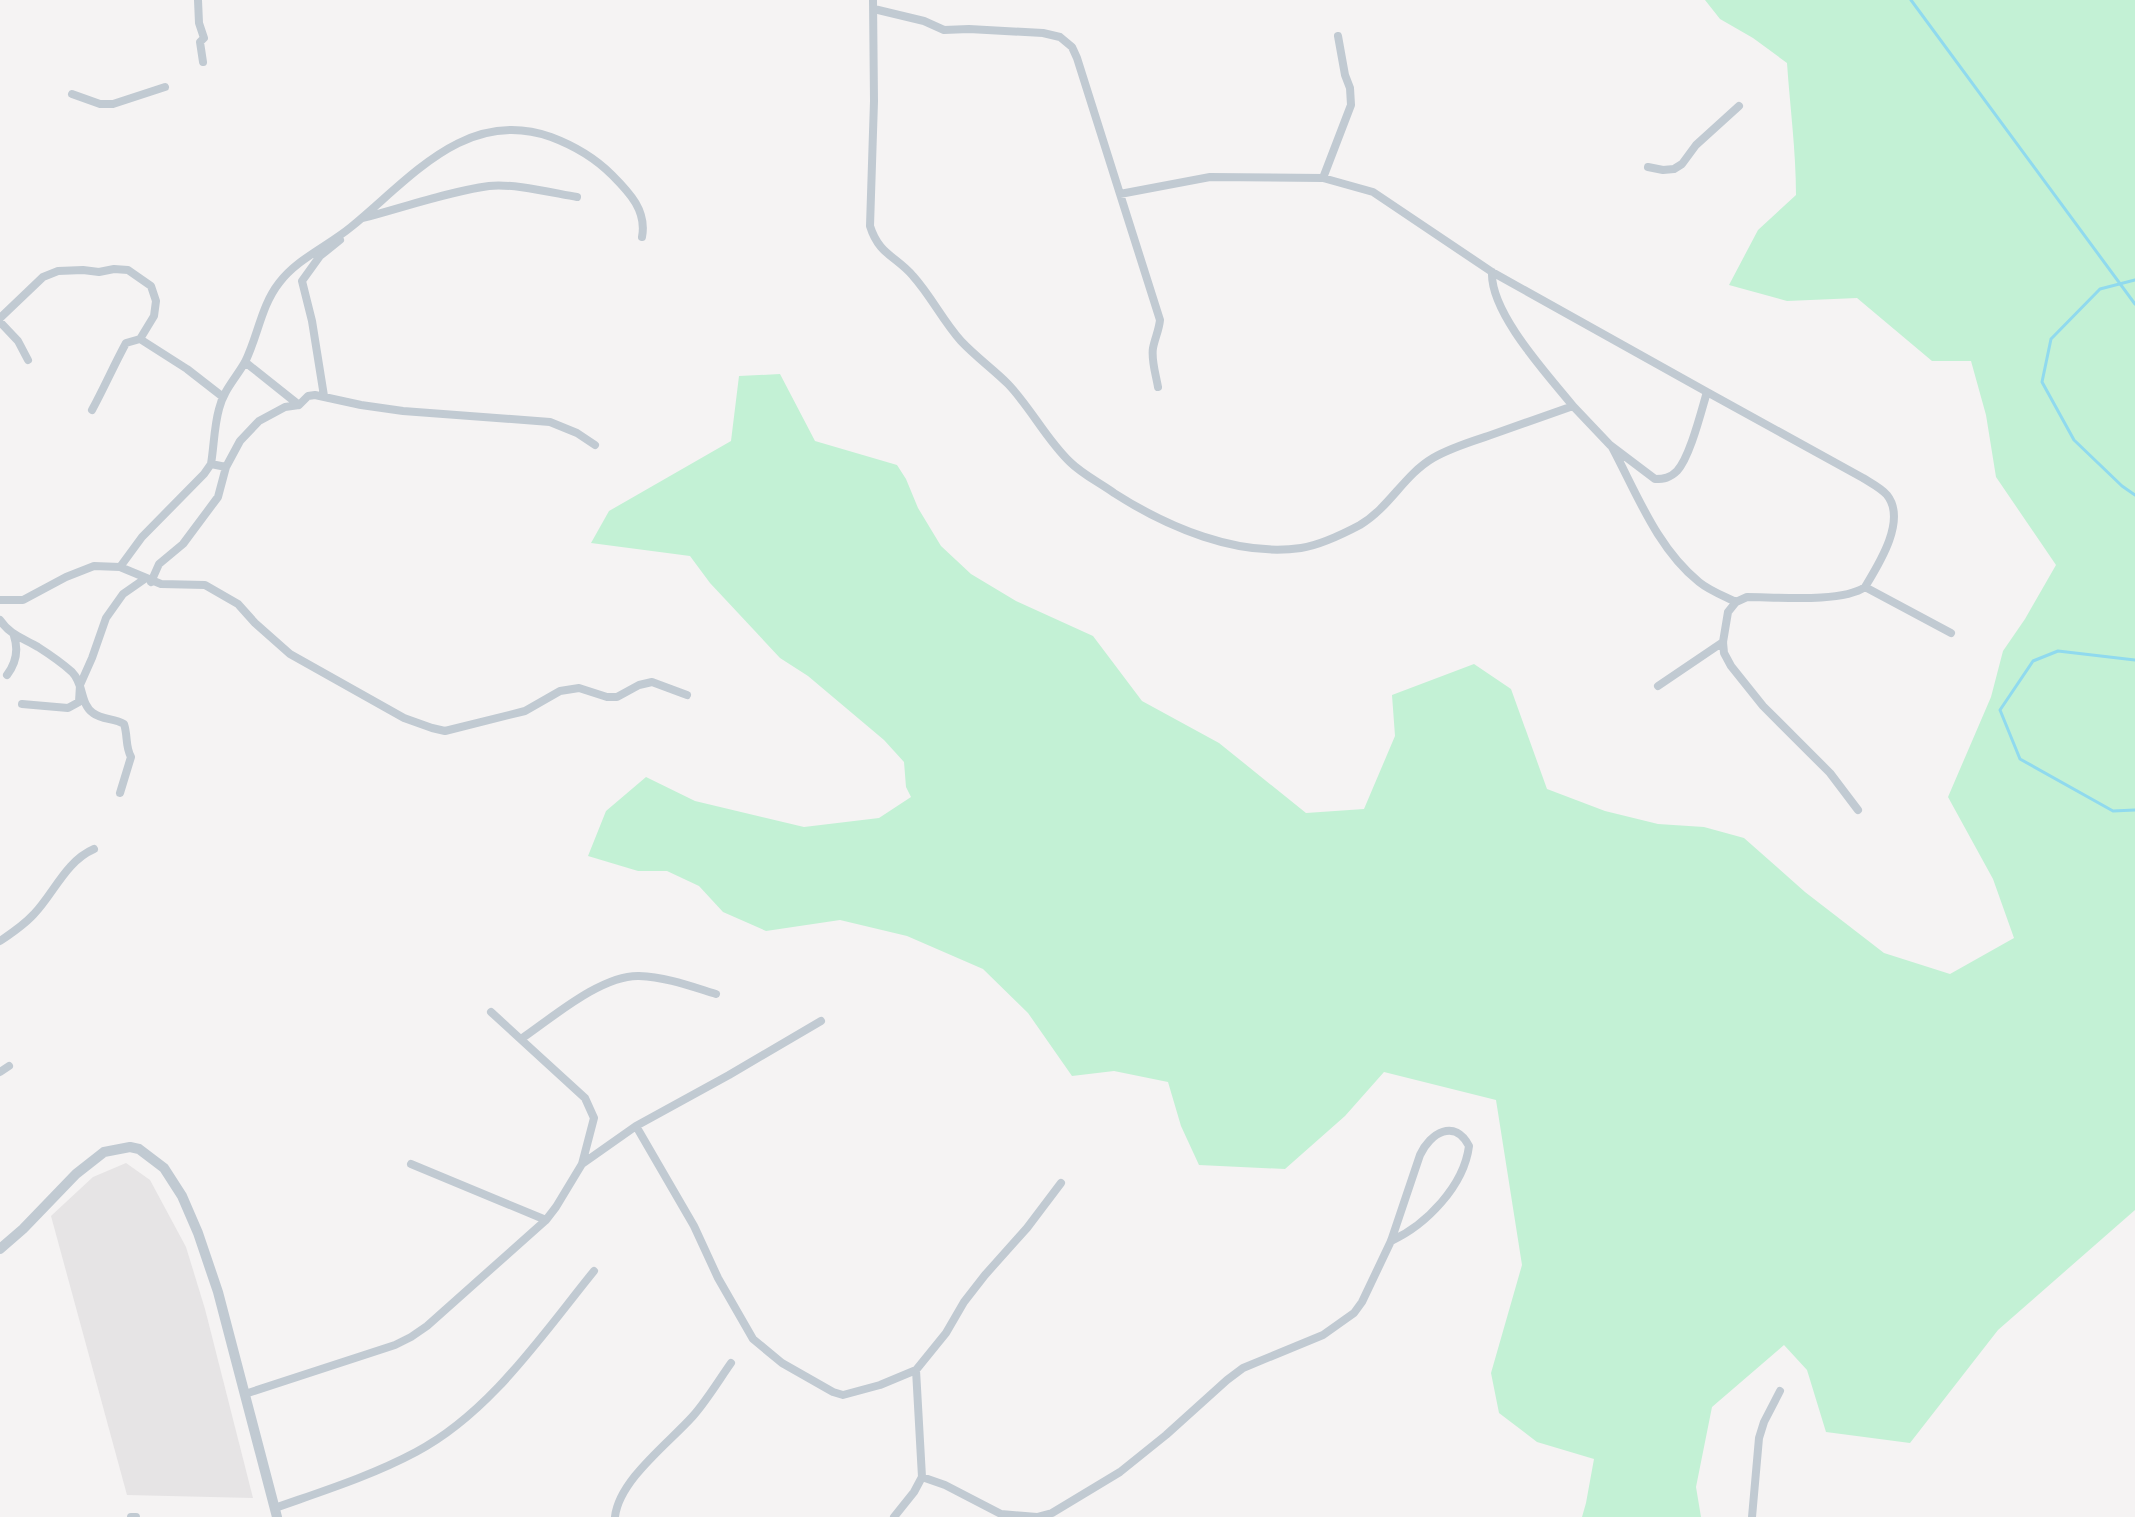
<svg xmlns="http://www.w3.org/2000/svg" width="2135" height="1517" viewBox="0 0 2135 1517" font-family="'Roboto Condensed',sans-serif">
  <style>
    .education { fill: #e6e4e5 }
    .green { fill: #c3f1d5 }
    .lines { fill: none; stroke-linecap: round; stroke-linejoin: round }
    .stream { stroke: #90daee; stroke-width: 3 }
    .minor { stroke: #c1cad2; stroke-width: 8 }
    .tertiary { stroke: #c1cad2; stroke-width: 10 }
  </style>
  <rect width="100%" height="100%" fill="#f5f3f3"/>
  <path class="education" d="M 126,1163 L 150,1180 L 186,1247 L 205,1309 L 253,1498 L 127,1495 L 51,1216 L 93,1177 Z"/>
  <path class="green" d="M 1705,0 L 2135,0 L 2135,1210 L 1998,1330 L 1910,1443 L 1826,1432 L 1807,1370 L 1784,1345 L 1712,1407 L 1696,1487 L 1701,1517 L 1582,1517 L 1586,1503 L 1594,1459 L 1537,1442 L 1499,1413 L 1491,1373 L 1522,1265 L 1496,1100 L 1384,1072 L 1345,1116 L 1285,1169 L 1199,1165 L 1181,1126 L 1168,1082 L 1114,1071 L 1072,1076 L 1028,1013 L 983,969 L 907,936 L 840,920 L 766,931 L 723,912 L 699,886 L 667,871 L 638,871 L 588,856 L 606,811 L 646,777 L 695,801 L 804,827 L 879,818 L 911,797 L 906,787 L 904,762 L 884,740 L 808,676 L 780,658 L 710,583 L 690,556 L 591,543 L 609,511 L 731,441 L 739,376 L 780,374 L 815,441 L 897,465 L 906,479 L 918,508 L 941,546 L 971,574 L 1016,601 L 1093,636 L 1142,701 L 1219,743 L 1306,813 L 1364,809 L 1395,736 L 1392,695 L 1474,664 L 1511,689 L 1547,789 L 1605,811 L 1658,824 L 1704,827 L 1744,838 L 1805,892 L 1884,953 L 1950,974 L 2014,938 L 1993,879 L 1948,797 L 1991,697 L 2003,651 L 2025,619 L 2056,565 L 1996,477 L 1986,415 L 1971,361 L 1932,361 L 1857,298 L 1787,301 L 1729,285 L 1758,230 L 1796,195 C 1796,151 1790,107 1787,63 L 1753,38 L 1720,19 Z"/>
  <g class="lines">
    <path class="stream" d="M 1911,0 L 2135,304
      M 2135,280 L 2100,289 L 2051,339 L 2042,382 L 2074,440 L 2122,486 L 2135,495
      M 2135,660 L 2058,651 L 2033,661 L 2000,710 L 2020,759 L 2113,811 L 2135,810"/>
    <path class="minor" d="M 198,0 L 199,23 L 204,38 L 200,42 L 203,62
      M 873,0 L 874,101 L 870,226 C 879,255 896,256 913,276 C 931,296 943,321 961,341 C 976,357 993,369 1008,384 C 1031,408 1046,439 1070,462 C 1082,474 1100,483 1114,493 C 1167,527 1237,557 1301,548 C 1321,545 1343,534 1360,525 C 1389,508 1404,475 1433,458 C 1450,448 1470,442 1488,436 C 1516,426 1545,416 1573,406 L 1610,445 L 1655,479 C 1664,479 1670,478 1677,471 C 1690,457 1701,412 1707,392 L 1863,478 C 1871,483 1881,488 1887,495 C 1907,520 1879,564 1865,587 C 1842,603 1776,597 1747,597 L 1736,602 L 1728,612 L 1723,642 L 1724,653 L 1731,666 L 1763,706 L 1830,773 L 1858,810
      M 874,9 L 924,21 L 944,30 L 969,29 L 1043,33 L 1060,37 L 1072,47 L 1077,58 L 1120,194 L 1210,177 L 1323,178 L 1373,192 L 1492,272 L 1707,392
      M 72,94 L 100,104 L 113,104 L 165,87
      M 1648,167 L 1663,170 L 1674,169 L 1682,164 L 1696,145 L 1739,106
      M 1323,178 L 1351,105 L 1350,88 L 1345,75 L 1338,36
      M 1120,194 L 1160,320 C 1159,330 1155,338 1153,348 C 1151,360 1156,375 1158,387
      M 363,218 C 405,207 447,192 489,186 C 512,183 553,193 577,197
      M 1492,272 C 1490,313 1548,375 1573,406
      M 0,318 L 43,277 L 58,271 L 83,270 L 99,272 L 114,269 L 128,270 L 151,286 L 156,301 L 154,316 L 140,339
      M 0,322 L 18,341 L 28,360
      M 245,362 L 299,405
      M 324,396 L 312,321 L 302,281 L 320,256 L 340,240
      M 92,410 C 104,388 114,365 126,343 L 140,339 L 187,369 L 223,397
      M 1612,447 C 1637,494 1657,548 1699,582 C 1710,591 1724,596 1736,602
      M 211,464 C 214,446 214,427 219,409 C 223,391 236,378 245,362 C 258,336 261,306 279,283 C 297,259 328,246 351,227 C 410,179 466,107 551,137 C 575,146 594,157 612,175 C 630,193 647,211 642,237
      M 120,567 L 142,537 L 204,474 L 211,464 L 226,467 L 240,441 L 259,421 L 285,407 L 299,405 L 308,396 L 315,395 L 361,405 L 403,411 L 550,422 L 577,433 L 595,445
      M 151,582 L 159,564 L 183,544 L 218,497 L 226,467
      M 1865,587 L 1951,633
      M 0,600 L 23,600 L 66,577 L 94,566 L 120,567 L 161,584 L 205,585 L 238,604 L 255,623 L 290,654 L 404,718 L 432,728 L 445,731 L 525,711 L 560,691 L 579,688 L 607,697 L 617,697 L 639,685 L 652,682 L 687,695
      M 0,620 C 10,635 23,638 38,647 C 49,654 62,663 72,672 C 84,684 80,704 93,713 C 102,720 115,718 124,724 C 128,736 125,746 131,757 L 120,793
      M 7,675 C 16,663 19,651 14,636
      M 1658,686 L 1723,642
      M 22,704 L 68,708 L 79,702 L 80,685 L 92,658 L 106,618 L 123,594 L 146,578
      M 0,941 C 12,933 24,925 34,914 C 54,893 66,861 94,849
      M 521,1039 C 552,1018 601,975 639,976 C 666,977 690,986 716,994
      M 0,1072 L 9,1066
      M 636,1126 L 694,1226 L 718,1278 L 753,1339 L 782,1363 L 833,1392 L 843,1395 L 880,1385 L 916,1370 L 946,1333 L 964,1302 L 985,1275 L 1027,1228 L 1061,1183
      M 411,1164 L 546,1220
      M 582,1164 L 636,1126 L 729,1075 L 821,1021
      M 245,1394 L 395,1345 L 411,1337 L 427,1326 L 546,1220 L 556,1207 L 582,1164 L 594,1118 L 585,1098 L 491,1012
      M 922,1477 L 945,1485 L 1001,1514 L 1037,1517 L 1052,1513 L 1120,1472 L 1166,1435 L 1227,1380 L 1243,1368 L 1323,1335 L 1354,1313 L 1362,1302 L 1391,1241 L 1420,1155 C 1430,1133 1455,1118 1469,1146 C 1464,1186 1426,1225 1391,1241
      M 275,1508 C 323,1491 371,1476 416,1452 C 490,1413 542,1335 594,1271
      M 131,1517 L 136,1517
      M 615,1517 C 619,1480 669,1443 693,1416 C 707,1400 719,1380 731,1363
      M 894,1517 L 914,1492 L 922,1477 L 916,1370
      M 1752,1517 L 1759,1438 L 1764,1422 L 1780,1391"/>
    <path class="tertiary" d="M 0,1249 L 23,1229 L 76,1174 L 104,1152 L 130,1147 L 139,1149 L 164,1168 L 182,1196 L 198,1233 L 218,1292 L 277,1517"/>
  </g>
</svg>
